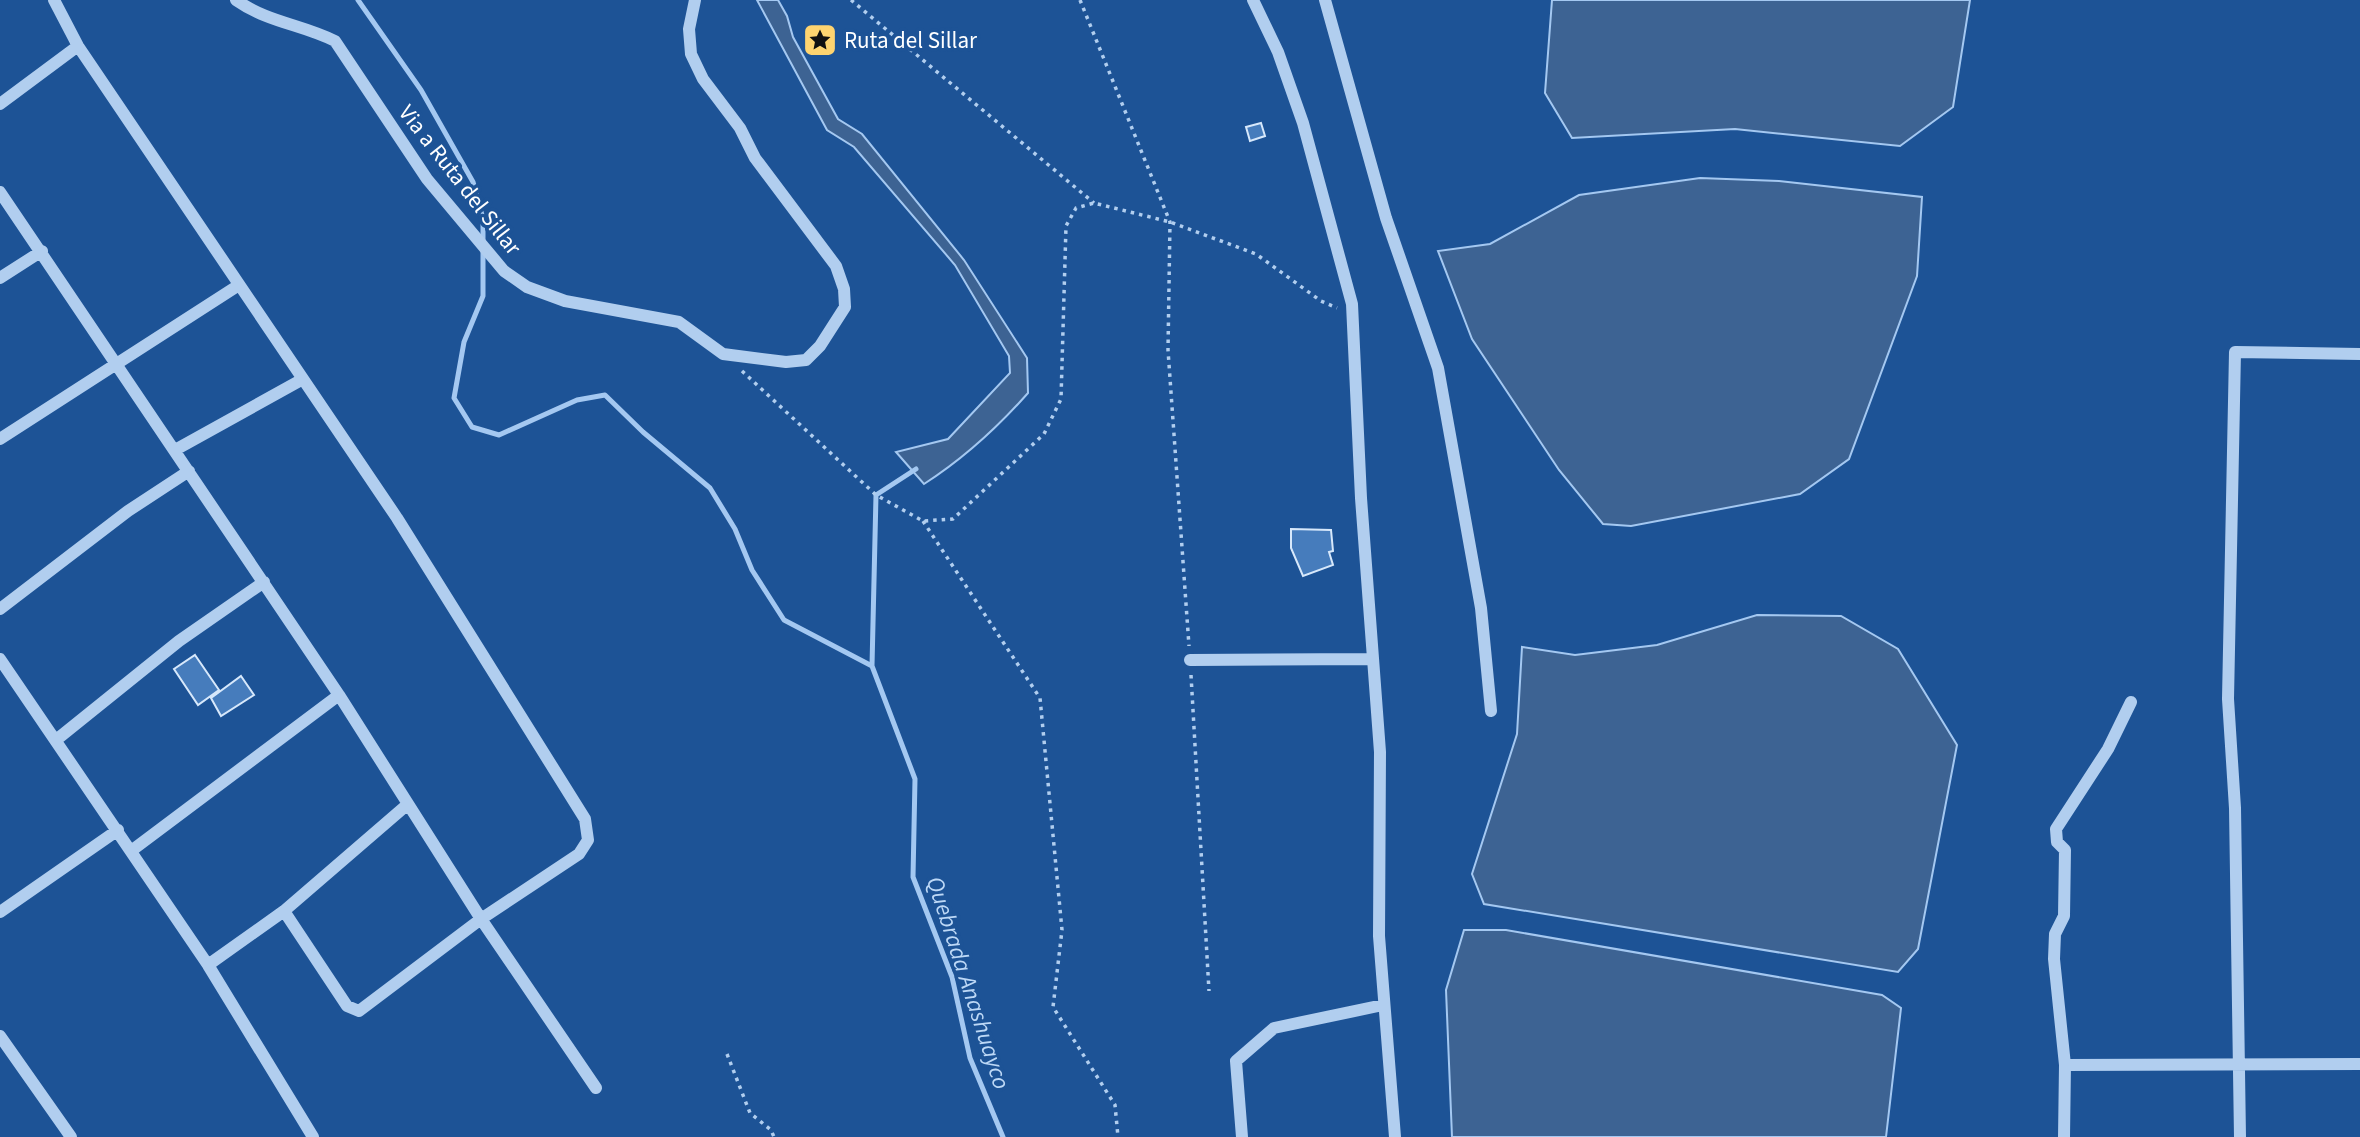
<svg xmlns="http://www.w3.org/2000/svg" width="2360" height="1137" viewBox="0 0 2360 1137" font-family="'Source Sans 3',sans-serif">
  <style>
    .water { fill: #3d6393; stroke: #a4c8f1; stroke-width: 2 }
    .lines { fill: none; stroke-linecap: round; stroke-linejoin: round }
    .stream { stroke: #a4c8f1; stroke-width: 5 }
    .building { fill: #467cbc; stroke: #d7e8fb; stroke-width: 2 }
    .path { stroke: #b1ceef; stroke-width: 3.5; stroke-dasharray: 3.5 5; stroke-linecap: butt }
    .minor { stroke: #b1ceef; stroke-width: 12 }
    .labels { text-anchor: middle; dominant-baseline: central; stroke-width: 7; stroke-linejoin: round; paint-order: stroke }
    .poi-label { font-size: 23px; fill: #fff; stroke: #1d5396; text-anchor: start }
    .street-label { font-size: 23px; fill: #fff; stroke: #1d5396 }
    .water-label { font-size: 24px; font-style: italic; fill: #bdd8f6; stroke: #1d5396 }
  </style>
  <rect width="100%" height="100%" fill="#1d5396"/>
  <path class="water" d="M 757,0 L 778,0 L 787,16 L 793,37 L 838,119 L 862,134 L 964,260 L 1027,358 L 1028,393 C 997,428 963,459 924,484 L 896,452 L 948,439 L 1010,373 L 1009,356 L 955,265 L 854,147 L 827,130 Z
    M 1552,0 L 1970,0 L 1953,107 L 1900,146 L 1735,129 L 1572,138 L 1545,93 Z
    M 1700,178 L 1779,181 L 1922,197 L 1917,276 L 1849,459 L 1800,494 L 1631,526 L 1603,524 L 1559,470 L 1472,339 L 1438,251 L 1490,244 L 1579,195 Z
    M 1757,615 L 1841,616 L 1898,649 L 1957,745 L 1918,949 L 1898,972 L 1484,904 L 1472,874 L 1517,734 L 1522,647 L 1575,655 L 1657,645 Z
    M 1464,930 L 1506,930 L 1882,995 L 1901,1008 L 1886,1137 L 1452,1137 L 1446,990 Z"/>
  <g class="lines">
    <path class="stream" d="M 358,0 L 421,90 L 473,182 L 483,219 L 483,296 L 464,342 L 454,398 L 472,427 L 499,435 L 577,400 L 605,395 L 643,432 L 710,488 L 735,529 L 752,570 L 784,620 L 872,666
      M 916,469 L 876,495 L 872,666 L 915,779 L 913,877 L 952,977 L 970,1058 L 1003,1137"/>
  </g>
  <path class="building" d="M 1261,123 L 1265,136 L 1250,141 L 1246,127 Z
    M 1291,529 L 1331,530 L 1333,551 L 1329,552 L 1333,565 L 1303,576 L 1291,548 Z
    M 195,655 L 219,690 L 198,705 L 174,669 Z
    M 241,676 L 254,695 L 221,716 L 211,698 Z"/>
  <g class="lines">
    <path class="path" d="M 851,0 L 1094,203
      M 1080,0 L 1170,222 L 1168,350 L 1189,646
      M 742,371 L 876,495 L 923,521 L 953,519 L 1044,434 L 1061,399 L 1066,226 L 1076,208 L 1094,203 L 1170,222 L 1256,254 L 1321,301 L 1337,308
      M 923,521 L 1040,698 L 1062,930 L 1053,1007 L 1115,1105 L 1118,1137
      M 1191,675 L 1209,991
      M 727,1054 L 750,1113 L 771,1130 L 774,1137"/>
    <path class="minor" d="M 54,0 L 78,46 L 397,518 L 585,819 L 588,840 L 579,854 L 481,919 L 359,1011 L 347,1006 L 284,911
      M 236,0 C 269,23 301,24 335,41 L 427,179 L 504,271 L 527,287 L 565,301 L 679,322 L 723,354 L 786,362 L 806,360 L 820,346 L 845,307 L 844,289 L 836,266 L 755,158 L 740,128 L 703,79 L 691,54 L 689,29 L 695,0
      M 1253,0 L 1278,52 L 1303,123 L 1352,304 L 1361,498 L 1380,752 L 1379,936 L 1395,1137
      M 1325,0 L 1386,218 L 1438,368 L 1481,608 L 1491,711
      M 0,104 L 78,46
      M 0,192 L 339,695 L 131,851
      M 0,278 L 42,251
      M 0,439 L 239,285
      M 175,450 L 303,379
      M 0,609 L 128,511 L 189,471
      M 0,659 L 208,965 L 313,1137
      M 1190,660 L 1372,659
      M 339,695 L 481,919 L 596,1088
      M 56,740 L 179,641 L 264,582
      M 0,912 L 118,830
      M 208,965 L 284,911 L 408,804
      M 0,1036 L 71,1137
      M 2065,1065 L 2360,1064
      M 1242,1137 L 1236,1061 L 1274,1028 L 1383,1005
      M 2064,1137 L 2065,1065 L 2054,959 L 2055,934 L 2064,916 L 2065,850 L 2057,842 L 2056,829 L 2108,749 L 2131,702
      M 2240,1137 L 2235,808 L 2228,699 L 2235,352 L 2360,354"/>
  </g>
  <defs>
    <g id="sight-square" transform="scale(1.75)"><rect x="-9" y="-9" width="18" height="18" rx="4" fill="#fed470" stroke="#1d5396"/><path d="M0-6L1.8-2.2L6-1.7L2.9 1.2L3.7 5.4L0 3.3L-3.7 5.4L-2.9 1.2L-6-1.7L-1.8-2.2Z" fill="#111"/></g>
  </defs>
  <g fill-rule="evenodd">
    <use href="#sight-square" x="820" y="40"/>
  </g>
  <g class="labels">
    <g class="poi-label">
      <text x="844" y="40">Ruta del Sillar</text>
    </g>
    <g class="street-label">
      <text transform="translate(460 180) rotate(52)">Via a Ruta del Sillar</text>
    </g>
    <g class="water-label">
      <text transform="translate(968 983) rotate(72)">Quebrada Anashuayco</text>
    </g>
  </g>
</svg>
